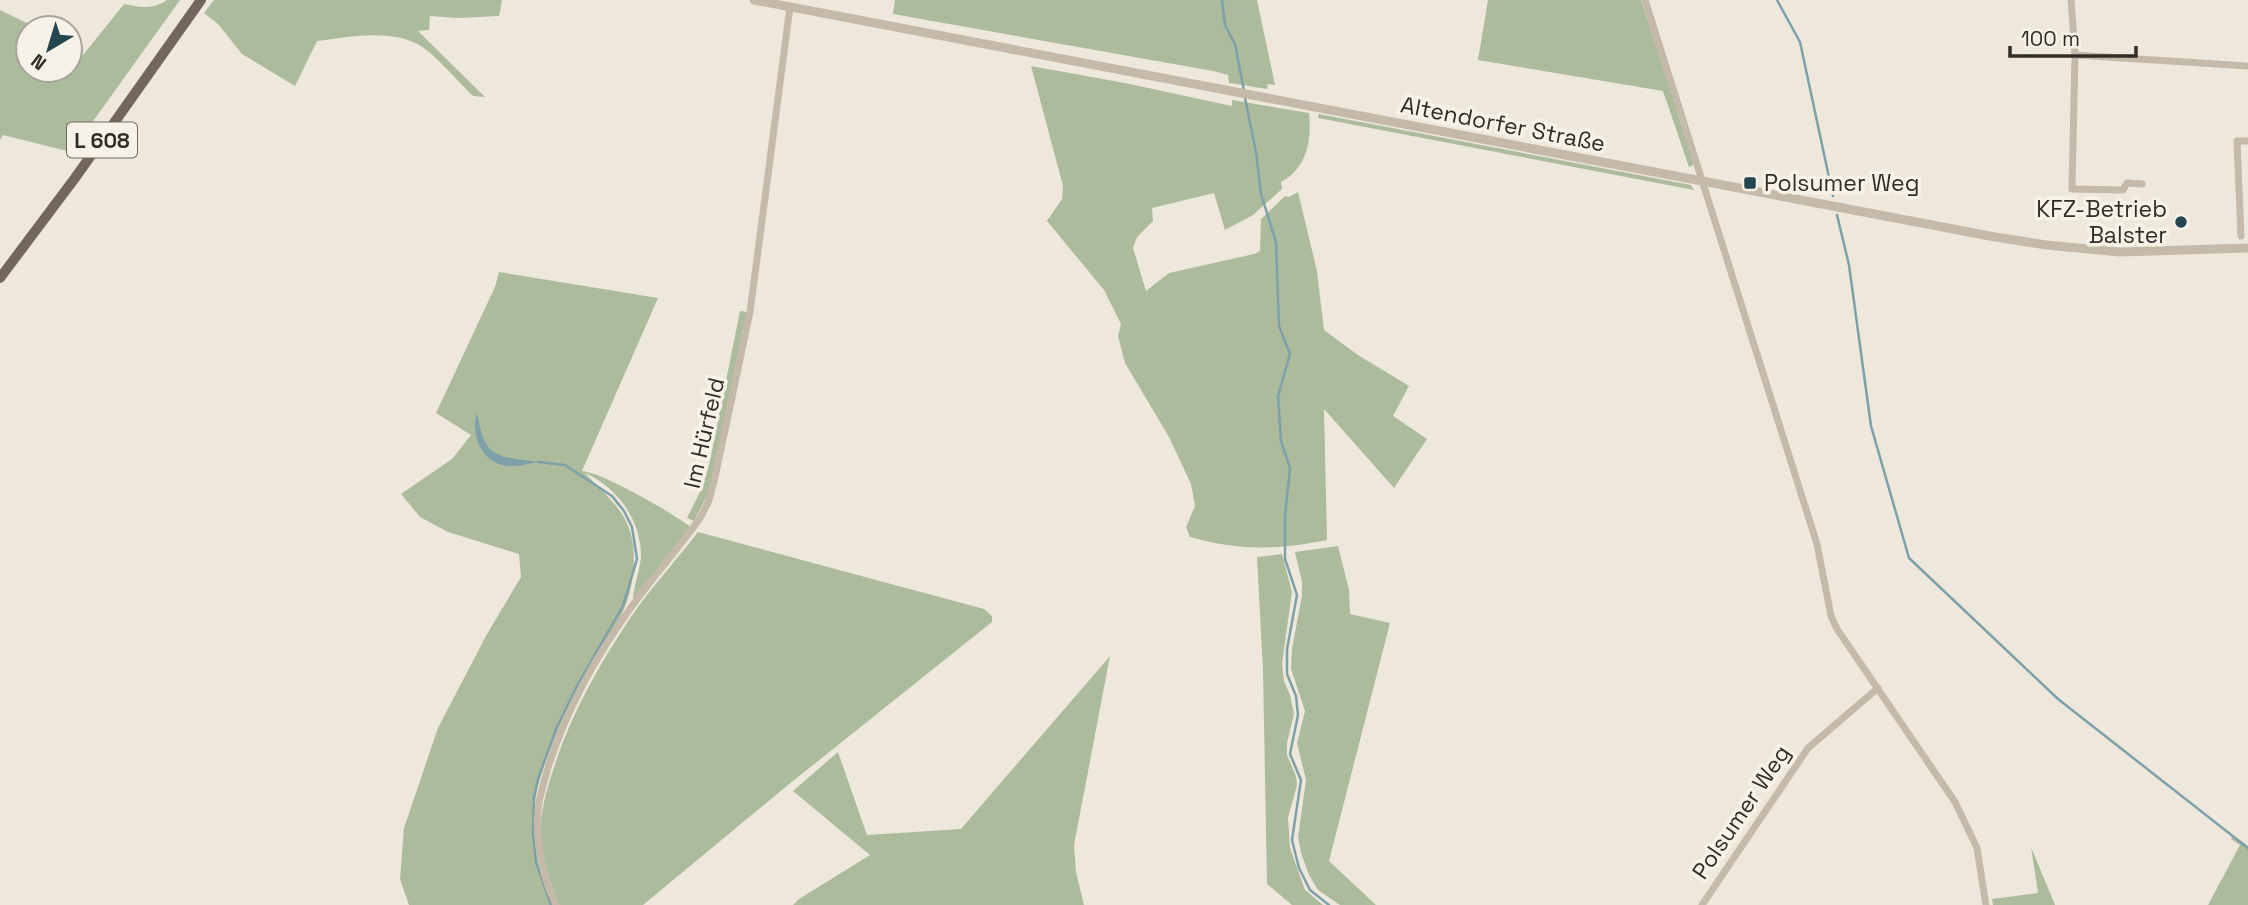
<svg xmlns="http://www.w3.org/2000/svg" width="2248" height="905" viewBox="0 0 2248 905" font-family="'Space Grotesk',sans-serif">
  <style>
    .green { fill: #adbb9d }
    .water { fill: #7ea0a8 }
    .lines { fill: none; stroke-linecap: round; stroke-linejoin: round }
    .stream { stroke: #7ea0a8; stroke-width: 2.5 }
    .minor { stroke: #c5baa9; stroke-width: 7 }
    .tertiary { stroke: #c5baa9; stroke-width: 9 }
    .primary { stroke: #73665b; stroke-width: 10 }
    .poi-dot { fill: #23464f; stroke: #f7f2e7; stroke-width: 2.5 }
    .labels { text-anchor: middle; dominant-baseline: central; stroke-width: 7; stroke-linejoin: round; paint-order: stroke }
    .shield { fill: #f7f2e7; stroke: #6e6861; stroke-width: 2 }
    .shield-label { font-size: 21px; font-weight: bold; fill: #332d28 }
    .street-label { font-size: 23px; fill: #332d28; stroke: #f7f2e7 }
    .poi-label { font-size: 23px; fill: #332d28; stroke: #f7f2e7; text-anchor: start }
  </style>
  <rect width="100%" height="100%" fill="#eee8dc"/>
  <path class="green" d="M 167,0 L 180,0 L 71,152 L 3,135 L 0,140 L 0,10 L 37,28 L 28,28 L 28,70 L 70,70 L 70,48 L 83,55 L 124,4 C 140,7 153,10 167,0 Z
    M 214,0 L 502,0 L 499,16 L 458,18 L 430,16 L 429,30 L 418,31 L 485,97 L 473,96 C 457,81 439,58 421,46 C 392,28 349,37 317,41 L 295,86 L 242,54 L 218,24 L 204,13 Z
    M 895,0 L 1257,0 L 1275,85 L 1268,84 L 1267,89 L 1229,83 L 1228,75 L 1213,71 L 893,14 Z
    M 1488,0 L 1641,0 L 1695,164 L 1689,167 L 1663,91 L 1478,60 Z
    M 1031,66 L 1125,83 L 1232,106 L 1232,100 L 1309,113 C 1312,140 1307,168 1281,182 L 1282,189 L 1253,215 L 1225,230 L 1214,193 L 1152,208 L 1153,221 L 1137,237 L 1133,248 L 1146,291 L 1169,273 L 1254,254 L 1260,251 L 1261,219 L 1285,196 L 1289,197 L 1298,192 L 1317,271 L 1324,330 L 1358,355 L 1409,386 L 1393,416 L 1427,439 L 1394,488 L 1324,409 L 1327,540 C 1276,550 1240,551 1190,537 L 1186,527 L 1195,506 L 1191,484 L 1169,437 L 1125,363 L 1118,336 L 1121,324 L 1104,290 L 1047,221 L 1062,199 L 1063,186 Z
    M 1319,114 L 1691,185 L 1694,190 L 1318,118 Z
    M 499,272 L 658,298 L 582,471 C 604,473 672,513 691,527 L 633,599 C 634,585 640,570 641,556 C 641,520 617,487 585,473 C 602,492 622,506 630,531 C 637,553 634,583 626,604 C 618,627 599,647 588,668 C 568,706 547,749 537,791 C 528,829 540,869 553,905 L 409,905 L 400,879 L 404,828 L 438,728 L 487,634 L 521,577 L 519,554 L 448,532 L 420,517 L 401,494 L 452,459 L 471,435 L 436,413 L 495,287 Z
    M 740,311 L 747,312 L 714,475 L 706,498 L 694,521 L 687,518 L 702,488 L 709,465 Z
    M 698,532 L 984,609 L 992,616 L 992,622 L 788,785 L 643,905 L 559,905 C 549,880 540,855 541,828 C 541,805 549,783 556,761 C 575,706 605,654 638,607 C 657,581 679,557 698,532 Z
    M 1338,546 L 1349,590 L 1350,614 L 1390,623 L 1329,861 L 1376,905 L 1340,905 L 1318,890 L 1309,875 L 1301,853 L 1298,837 L 1306,780 L 1297,743 L 1305,711 L 1291,669 L 1292,649 L 1302,595 L 1302,582 L 1295,552 Z
    M 1282,554 L 1292,592 L 1282,664 L 1284,681 L 1290,695 L 1294,714 L 1287,743 L 1287,755 L 1296,776 L 1297,785 L 1288,818 L 1290,848 L 1305,890 L 1323,905 L 1292,905 L 1267,884 L 1263,670 L 1257,557 Z
    M 1110,656 L 1074,845 L 1076,872 L 1084,905 L 793,905 L 799,899 L 870,855 L 793,791 L 838,752 L 867,835 L 961,829 Z
    M 2233,835 L 2248,846 L 2248,905 L 2208,905 L 2240,845 L 2231,839 Z
    M 2031,847 L 2055,905 L 1993,905 L 1992,899 L 2038,893 Z"/>
  <path class="water" d="M 477,413 C 485,458 494,456 538,462 C 526,464 512,469 499,464 C 479,457 471,432 477,413 Z"/>
  <g class="lines">
    <path class="stream" d="M 1222,0 L 1225,25 L 1235,44 L 1244,91
      M 1777,0 L 1800,42 L 1833,196
      M 1245,98 L 1256,152 L 1261,194 L 1276,242 L 1279,326 L 1290,354 L 1278,396 L 1281,441 L 1290,468 L 1285,516 L 1285,559 L 1297,595 L 1287,649 L 1287,674 L 1296,696 L 1298,715 L 1290,754 L 1301,780 L 1292,840 L 1299,868 L 1310,890 L 1329,905
      M 1837,215 L 1849,265 L 1871,426 L 1909,558 L 2058,699 L 2248,848
      M 538,462 L 565,465 L 612,496 L 624,511 L 632,527 L 637,559 L 623,606 L 578,684 L 557,727 L 538,779 L 534,797 L 533,833 L 536,862 L 551,905"/>
    <path class="minor" d="M 1645,0 L 1817,544 L 1831,616 L 1837,629 L 1955,802 L 1977,848 L 1986,905
      M 2071,0 L 2075,55 L 2072,189 L 2123,190 L 2127,183 L 2142,184
      M 2075,55 L 2248,66
      M 2241,236 L 2237,141 L 2248,141
      M 556,905 C 542,876 536,844 538,812 C 538,799 544,784 547,771 C 565,712 596,656 632,606 C 654,576 679,548 700,518 L 708,503 L 714,482 L 750,312 L 790,7
      M 1702,905 L 1808,748 L 1878,688"/>
    <path class="tertiary" d="M 754,0 L 1995,237 L 2046,245 L 2120,252 L 2248,248"/>
    <path class="primary" d="M 0,278 L 75,178 L 201,0"/>
  </g>
  <g class="poi-dot">
    <rect x="1743" y="176" width="14" height="14" rx="3.5"/>
    <circle cx="2181" cy="222" r="7"/>
  </g>
  <g class="labels">
    <rect class="shield" x="67" y="122.5" width="70" height="35" rx="5"/>
    <g class="shield-label">
      <text x="102" y="140">L 608</text>
    </g>
    <g class="street-label">
      <text transform="translate(1503 124) rotate(11)">Altendorfer Straße</text>
      <text transform="translate(704 433) rotate(-77)">Im Hürfeld</text>
      <text transform="translate(1741 812) rotate(-56)">Polsumer Weg</text>
    </g>
    <g class="poi-label">
      <text x="1764" y="183">Polsumer Weg</text>
      <text x="2167" y="209" text-anchor="end">KFZ-Betrieb<tspan x="2167" dy="26">Balster</tspan></text>
    </g>
  </g>
  <g transform="translate(49 49) rotate(218)"><circle r="33" fill="#f7f2e7" stroke="#a9a39b" stroke-width="2"/>
  <path d="M0-5L12 26L0 18L-12 26Z" fill="#23464f"/>
  <text y="-10" font-size="19" font-weight="bold" text-anchor="middle" fill="#332d28">N</text>
  </g>
  <path d="M2010 46v10h126v-10" fill="none" stroke="#332d28" stroke-width="3.5"/>
  <text x="2021" y="46" font-size="21" fill="#332d28" stroke="#f7f2e7" stroke-width="5" paint-order="stroke">100 m</text>
</svg>
